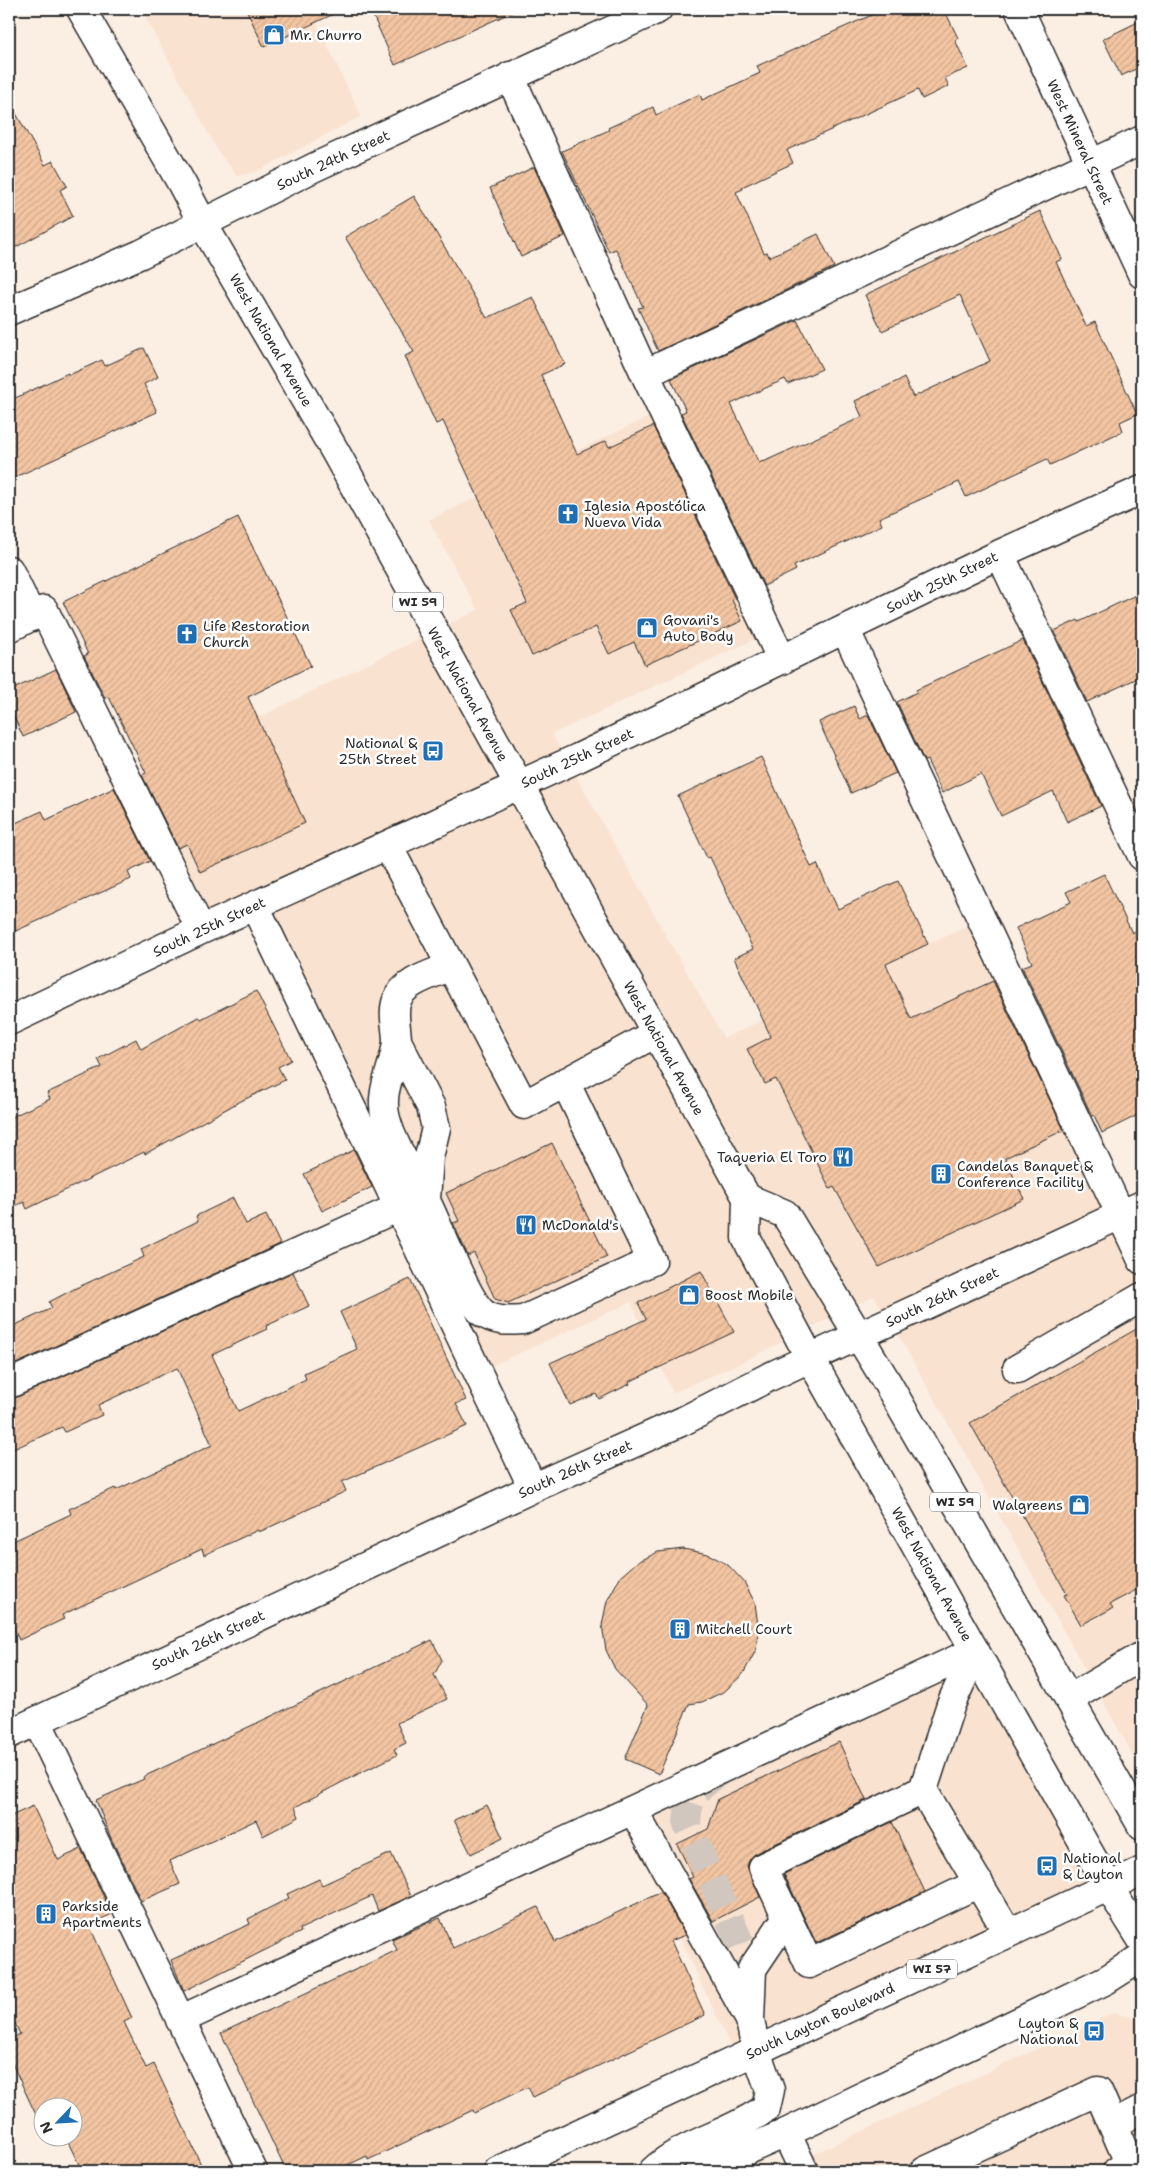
<svg xmlns="http://www.w3.org/2000/svg" width="1151" height="2180" viewBox="0 0 1151 2180" font-family="'Shantell Sans',sans-serif">
  <style>
    .built { fill: #f9e2d0 }
    .building { fill: url(#building-hatch); stroke: #2b2b2b }
    .lines { fill: none; stroke-linecap: round; stroke-linejoin: round }
    .minor-tunnel { stroke: #d1c7be; stroke-width: 28; stroke-dasharray: 28 14; stroke-linecap: butt }
    .minor-casing { stroke: #2b2b2b; stroke-width: 31 }
    .major-casing { stroke: #2b2b2b; stroke-width: 31 }
    .minor { stroke: #fff; stroke-width: 28 }
    .major { stroke: #fff; stroke-width: 28 }
    .labels { text-anchor: middle; dominant-baseline: central; stroke-width: 5; stroke-linejoin: round; paint-order: stroke }
    .shield { fill: #fff; stroke: #6b6b6b; stroke-width: 1 }
    .shield-label { font-size: 12px; font-weight: bold; fill: #2b2b2b }
    .poi-label { font-size: 14px; fill: #2b2b2b; stroke: #fff; text-anchor: start }
    .street-label { font-size: 14px; fill: #2b2b2b; stroke: #fff }
  </style>
  <defs>
    <pattern id="building-hatch" width="6" height="6" patternUnits="userSpaceOnUse" patternTransform="scale(1.25)"><rect width="6" height="6" fill="#f3c5a2"/><path d="M-1 1l2-2M0 6l6-6M5 7l2-2" fill="none" stroke="#d0a98c"/></pattern>
  </defs>
  <rect width="100%" height="100%" fill="#fbeee3"/>
  <filter id="ink" filterUnits="userSpaceOnUse"><feTurbulence type="fractalNoise" baseFrequency=".02" numOctaves="2"/><feDisplacementMap in="SourceGraphic" scale="10" xChannelSelector="R" yChannelSelector="G"/><feConvolveMatrix kernelMatrix="1 2 1 2 8 2 1 2 1" color-interpolation-filters="sRGB"/></filter>
  <g filter="url(#ink)">
    <path class="built" d="M 141,9 L 310,9 L 361,116 L 256,172 L 237,176 L 218,151 Z
      M 653,415 L 755,639 L 552,734 L 724,1038 L 981,920 L 1120,1214 L 1142,1205 L 1142,1771 L 907,1350 L 874,1296 L 744,1361 L 673,1393 L 631,1302 L 478,1372 L 255,906 L 201,930 L 135,778 L 478,610 L 429,520 Z
      M 975,1651 L 1108,1886 L 737,2060 L 623,1815 Z
      M 1113,2013 L 1142,2020 L 1142,2171 L 778,2171 Z"/>
    <path class="building" d="M 246,9 L 344,9 L 264,47 Z
      M 370,9 L 519,9 L 395,65 Z
      M 885,9 L 944,9 L 958,38 L 955,40 L 968,68 L 945,78 L 949,86 L 922,99 L 918,90 L 787,150 L 793,163 L 742,187 L 743,189 L 736,192 L 764,253 L 767,252 L 769,257 L 818,234 L 834,267 L 658,351 L 638,308 L 643,307 L 616,249 L 609,252 L 562,151 L 609,130 L 608,128 L 653,107 L 656,115 L 700,94 L 702,100 L 760,73 L 757,66 Z
      M 1142,20 L 1142,66 L 1121,76 L 1103,39 Z
      M 9,101 L 45,165 L 53,161 L 67,186 L 60,190 L 73,216 L 9,251 Z
      M 534,167 L 565,236 L 521,257 L 490,188 Z
      M 414,196 L 487,318 L 533,297 L 565,364 L 541,375 L 577,454 L 606,441 L 609,447 L 653,426 L 735,599 L 732,600 L 742,621 L 645,665 L 634,642 L 609,654 L 596,627 L 532,656 L 511,610 L 527,603 L 443,421 L 436,424 L 405,356 L 414,352 L 345,237 Z
      M 1040,211 L 1062,259 L 1056,262 L 1086,326 L 1095,322 L 1137,414 L 1120,422 L 1123,431 L 1050,465 L 1047,459 L 966,497 L 959,482 L 879,518 L 882,525 L 794,566 L 796,570 L 764,586 L 681,413 L 686,411 L 671,379 L 797,320 L 822,369 L 788,384 L 785,379 L 731,404 L 759,463 L 763,461 L 763,462 L 862,417 L 855,401 L 904,378 L 913,397 L 990,361 L 960,295 L 882,331 L 865,295 Z
      M 144,348 L 158,377 L 144,384 L 157,412 L 9,480 L 9,401 L 68,373 L 69,375 L 102,360 L 105,366 Z
      M 238,517 L 311,666 L 248,697 L 305,823 L 200,872 L 187,844 L 178,848 L 142,775 L 146,773 L 109,697 L 105,698 L 84,656 L 88,654 L 63,602 Z
      M 1142,592 L 1142,676 L 1087,702 L 1054,631 L 1078,620 L 1079,622 Z
      M 1023,640 L 1101,806 L 1067,822 L 1053,791 L 1001,816 L 981,774 L 942,793 L 927,760 L 924,761 L 897,702 L 917,692 L 916,690 Z
      M 56,669 L 76,712 L 23,737 L 9,706 L 9,691 Z
      M 854,706 L 860,719 L 868,715 L 896,773 L 851,793 L 819,722 Z
      M 761,757 L 811,867 L 817,864 L 838,909 L 898,881 L 928,944 L 886,964 L 911,1019 L 993,981 L 1064,1130 L 1005,1158 L 1024,1199 L 879,1267 L 834,1187 L 830,1189 L 776,1079 L 765,1084 L 747,1049 L 771,1037 L 734,958 L 753,949 L 710,857 L 707,858 L 678,796 Z
      M 114,788 L 150,861 L 128,872 L 131,879 L 9,934 L 9,826 L 42,811 L 46,820 Z
      M 1104,874 L 1132,933 L 1142,928 L 1142,1113 L 1102,1133 L 1094,1115 L 1092,1116 L 1022,967 L 1032,963 L 1016,928 L 1071,902 L 1066,892 Z
      M 256,991 L 291,1060 L 278,1067 L 285,1080 L 239,1102 L 145,1154 L 144,1152 L 27,1209 L 24,1202 L 9,1209 L 9,1118 L 50,1099 L 47,1093 L 102,1067 L 98,1059 L 136,1039 L 141,1049 L 199,1017 L 201,1019 Z
      M 552,1143 L 607,1257 L 508,1303 L 495,1299 L 474,1253 L 468,1256 L 453,1223 L 459,1221 L 446,1193 Z
      M 354,1150 L 372,1187 L 322,1211 L 304,1174 Z
      M 233,1198 L 246,1224 L 266,1215 L 280,1244 L 9,1367 L 9,1328 L 52,1308 L 49,1302 L 74,1289 L 144,1257 L 141,1249 L 198,1221 L 196,1216 Z
      M 701,1271 L 734,1332 L 629,1382 L 630,1384 L 599,1399 L 596,1394 L 570,1405 L 550,1363 L 646,1319 L 638,1303 Z
      M 293,1272 L 309,1306 L 266,1326 L 267,1329 L 212,1355 L 238,1411 L 306,1379 L 304,1373 L 357,1349 L 340,1312 L 410,1279 L 466,1400 L 456,1404 L 467,1426 L 342,1482 L 346,1491 L 294,1516 L 259,1532 L 258,1530 L 204,1555 L 202,1549 L 62,1615 L 64,1619 L 19,1640 L 9,1617 L 9,1543 L 71,1514 L 69,1509 L 115,1488 L 116,1490 L 212,1445 L 177,1368 L 98,1405 L 102,1415 L 65,1432 L 62,1427 L 9,1451 L 9,1399 L 15,1398 Z
      M 1142,1326 L 1142,1587 L 1110,1604 L 1113,1608 L 1081,1625 L 1064,1595 L 1067,1594 L 970,1423 Z
      M 683,1549 L 708,1554 L 728,1565 L 744,1582 L 755,1603 L 759,1633 L 755,1652 L 743,1674 L 725,1691 L 702,1702 L 689,1704 L 659,1774 L 625,1759 L 648,1705 L 615,1669 L 606,1650 L 602,1625 L 607,1601 L 620,1577 L 636,1563 L 658,1552 Z
      M 432,1640 L 442,1660 L 434,1675 L 447,1699 L 397,1723 L 406,1743 L 394,1749 L 397,1755 L 348,1779 L 295,1807 L 299,1817 L 263,1836 L 256,1820 L 170,1861 L 180,1884 L 141,1901 L 110,1836 L 96,1800 L 144,1779 L 143,1777 Z
      M 839,1742 L 866,1800 L 756,1853 L 750,1859 L 747,1866 L 760,1897 L 713,1921 L 689,1879 L 693,1877 L 677,1844 L 708,1829 L 718,1799 Z
      M 487,1805 L 503,1838 L 471,1854 L 454,1820 Z
      M 33,1806 L 58,1860 L 81,1849 L 112,1914 L 89,1925 L 132,2018 L 124,2022 L 146,2068 L 154,2064 L 204,2171 L 82,2171 L 66,2138 L 72,2138 L 72,2108 L 42,2108 L 42,2115 L 37,2117 L 9,2057 L 9,2040 L 20,2034 L 9,2011 L 9,1817 Z
      M 892,1822 L 925,1892 L 816,1943 L 784,1874 Z
      M 391,1853 L 411,1896 L 378,1911 L 372,1896 L 300,1929 L 301,1932 L 184,1991 L 171,1960 L 250,1924 L 248,1919 L 289,1898 L 287,1894 L 319,1879 L 322,1885 Z
      M 661,1892 L 685,1935 L 671,1941 L 705,2015 L 533,2097 L 528,2087 L 474,2113 L 473,2110 L 368,2160 L 367,2156 L 335,2171 L 286,2171 L 221,2033 L 397,1950 L 392,1939 L 440,1918 L 453,1948 L 538,1907 L 555,1942 Z"/>
    <g class="lines">
      <path class="minor-tunnel" d="M 719,1772 C 696,1791 688,1794 687,1825 L 752,1969"/>
      <g class="minor-casing">
        <path id="minor" d="M 1019,9 L 1142,274
          M 510,76 L 645,374 L 782,660
          M 9,311 L 141,254 L 315,167 L 658,9
          M 645,374 L 1142,140
          M 1000,554 L 1142,856
          M 9,570 L 32,617
          M 9,628 L 44,610 L 201,930
          M 845,629 L 1142,1260
          M 388,846 L 524,1105 L 656,1033
          M 255,906 L 533,1488
          M 451,966 C 434,974 404,981 397,1000 C 392,1013 397,1028 397,1041 C 395,1068 378,1090 386,1119 C 394,1149 413,1174 426,1201 C 438,1224 466,1300 483,1313 C 495,1322 509,1321 523,1320 L 652,1261 L 565,1082
          M 9,1021 L 201,930 L 578,758 L 1000,554 L 1142,490
          M 397,1041 L 431,1107 L 436,1128 L 429,1157 L 426,1199
          M 1017,1369 L 1142,1297
          M 9,1384 L 399,1207
          M 975,1651 L 951,1704 L 923,1790 L 1008,1933
          M 1069,1699 L 1142,1656
          M 37,1721 L 253,2171
          M 9,1734 L 533,1488 L 683,1421 L 769,1377 L 1142,1205
          M 923,1790 L 763,1867 L 809,1964 L 979,1883
          M 633,1810 L 750,2020 L 756,2051
          M 180,2020 L 975,1651
          M 750,2020 L 752,1969 L 787,1917
          M 1113,2124 L 1142,2109
          M 786,2133 L 804,2171
          M 925,2171 L 1098,2091 L 1130,2165 L 1117,2171"/>
      </g>
      <g class="major-casing">
        <path id="major" d="M 81,9 L 182,184 L 203,224 L 336,453 L 747,1198 L 746,1238 L 810,1358 L 975,1651 L 1108,1886 L 1142,1940
          M 747,1198 L 785,1214 L 885,1379 L 1142,1826
          M 498,2171 L 1142,1871
          M 653,2171 C 684,2142 731,2134 766,2108 L 770,2090 L 756,2051
          M 699,2171 L 786,2133 L 1106,1980 L 1142,1957"/>
      </g>
      <use href="#minor" class="minor"/>
      <use href="#major" class="major"/>
    </g>
  </g>
  <defs>
    <g id="shop-square" transform="scale(1.125)"><rect x="-9" y="-9" width="18" height="18" rx="4" fill="#1f6fb2" stroke="#fff"/><path d="M-5-2.5h2.3a2.7 3.5 0 0 1 5.4 0H5L5.5 6h-11ZM-1.5-2.5h3a1.5 2.3 0 0 0-3 0Z" fill="#fff"/></g>
    <g id="church-square" transform="scale(1.125)"><rect x="-9" y="-9" width="18" height="18" rx="4" fill="#1f6fb2" stroke="#fff"/><path d="M-1.2-6h2.4v3.5h3.3v2.4h-3.3V6h-2.4V-.1h-3.3v-2.4h3.3Z" fill="#fff"/></g>
    <g id="bus-square" transform="scale(1.125)"><rect x="-9" y="-9" width="18" height="18" rx="4" fill="#1f6fb2" stroke="#fff"/><path d="M-5-6H5V4H4V6H2V4H-2V6H-4V4H-5ZM-3.5-4V0h7V-4ZM-3.5 1.2v1.5H-2V1.2ZM2 1.2v1.5H3.5V1.2Z" fill="#fff"/></g>
    <g id="restaurant-square" transform="scale(1.125)"><rect x="-9" y="-9" width="18" height="18" rx="4" fill="#1f6fb2" stroke="#fff"/><path d="M-5-6h1v4h1v-4h1v4h1v-4h1v5L-1.5 .5V6h-2V.5L-5-1ZM5-6V6H3V1.5H1.5Q1.5-4 5-6Z" fill="#fff"/></g>
    <g id="building-square" transform="scale(1.125)"><rect x="-9" y="-9" width="18" height="18" rx="4" fill="#1f6fb2" stroke="#fff"/><path d="M-4-6H4V6H1V3H-1V6H-4ZM-2.5-4.3h1.7v1.8h-1.7ZM.8-4.3h1.7v1.8H.8ZM-2.5-1h1.7V.8h-1.7ZM.8-1h1.7V.8H.8Z" fill="#fff"/></g>
  </defs>
  <g fill-rule="evenodd">
    <use href="#shop-square" x="274" y="35"/>
    <use href="#church-square" x="568" y="514"/>
    <use href="#shop-square" x="647" y="628"/>
    <use href="#church-square" x="187" y="634"/>
    <use href="#bus-square" x="433" y="751"/>
    <use href="#restaurant-square" x="843" y="1157"/>
    <use href="#building-square" x="941" y="1174"/>
    <use href="#restaurant-square" x="526" y="1225"/>
    <use href="#shop-square" x="689" y="1295"/>
    <use href="#shop-square" x="1079" y="1505"/>
    <use href="#building-square" x="680" y="1629"/>
    <use href="#bus-square" x="1047" y="1866"/>
    <use href="#building-square" x="46" y="1914"/>
    <use href="#bus-square" x="1094" y="2031"/>
  </g>
  <g class="labels">
    <g class="shield">
      <rect x="393" y="592.5" width="50" height="19" rx="4"/>
      <rect x="930" y="1492.5" width="50" height="19" rx="4"/>
      <rect x="907" y="1959.5" width="50" height="19" rx="4"/>
    </g>
    <g class="shield-label">
      <text x="418" y="602">WI 59</text>
      <text x="955" y="1502">WI 59</text>
      <text x="932" y="1969">WI 57</text>
    </g>
    <g class="poi-label">
      <text x="290" y="35">Mr. Churro</text>
      <text x="584" y="506">Iglesia Apostólica<tspan x="584" dy="16">Nueva Vida</tspan></text>
      <text x="663" y="620">Govani's<tspan x="663" dy="16">Auto Body</tspan></text>
      <text x="203" y="626">Life Restoration<tspan x="203" dy="16">Church</tspan></text>
      <text x="417" y="743" text-anchor="end">National &amp;<tspan x="417" dy="16">25th Street</tspan></text>
      <text x="827" y="1157" text-anchor="end">Taqueria El Toro</text>
      <text x="957" y="1166">Candelas Banquet &amp;<tspan x="957" dy="16">Conference Facility</tspan></text>
      <text x="542" y="1225">McDonald's</text>
      <text x="705" y="1295">Boost Mobile</text>
      <text x="1063" y="1505" text-anchor="end">Walgreens</text>
      <text x="696" y="1629">Mitchell Court</text>
      <text x="1063" y="1858">National<tspan x="1063" dy="16">&amp; Layton</tspan></text>
      <text x="62" y="1906">Parkside<tspan x="62" dy="16">Apartments</tspan></text>
      <text x="1078" y="2023" text-anchor="end">Layton &amp;<tspan x="1078" dy="16">National</tspan></text>
    </g>
    <g class="street-label">
      <text transform="translate(1080 142) rotate(65)">West Mineral Street</text>
      <text transform="translate(333 160) rotate(-25)">South 24th Street</text>
      <text transform="translate(271 340) rotate(60)">West National Avenue</text>
      <text transform="translate(942 582) rotate(-26)">South 25th Street</text>
      <text transform="translate(468 694) rotate(61)">West National Avenue</text>
      <text transform="translate(577 758) rotate(-25)">South 25th Street</text>
      <text transform="translate(209 927) rotate(-25)">South 25th Street</text>
      <text transform="translate(664 1048) rotate(61)">West National Avenue</text>
      <text transform="translate(942 1297) rotate(-25)">South 26th Street</text>
      <text transform="translate(575 1469) rotate(-24)">South 26th Street</text>
      <text transform="translate(932 1574) rotate(61)">West National Avenue</text>
      <text transform="translate(208 1640) rotate(-25)">South 26th Street</text>
      <text transform="translate(820 2021) rotate(-25)">South Layton Boulevard</text>
    </g>
  </g>
  <rect width="1151" height="2180" fill="none" stroke="#fff" stroke-width="30"/>
  <rect x="15" y="15" width="1121" height="2150" fill="none" stroke="#2b2b2b" stroke-width="2" filter="url(#ink)"/>
  <g transform="translate(58 2122) rotate(245)"><circle r="24" fill="#ffffff" stroke="#aaaaaa"/>
  <path d="M0-4L9 19L0 12L-9 19Z" fill="#1f6fb2"/>
  <text y="-8" font-size="14" font-weight="bold" text-anchor="middle" fill="#2b2b2b">N</text>
  </g>
</svg>
